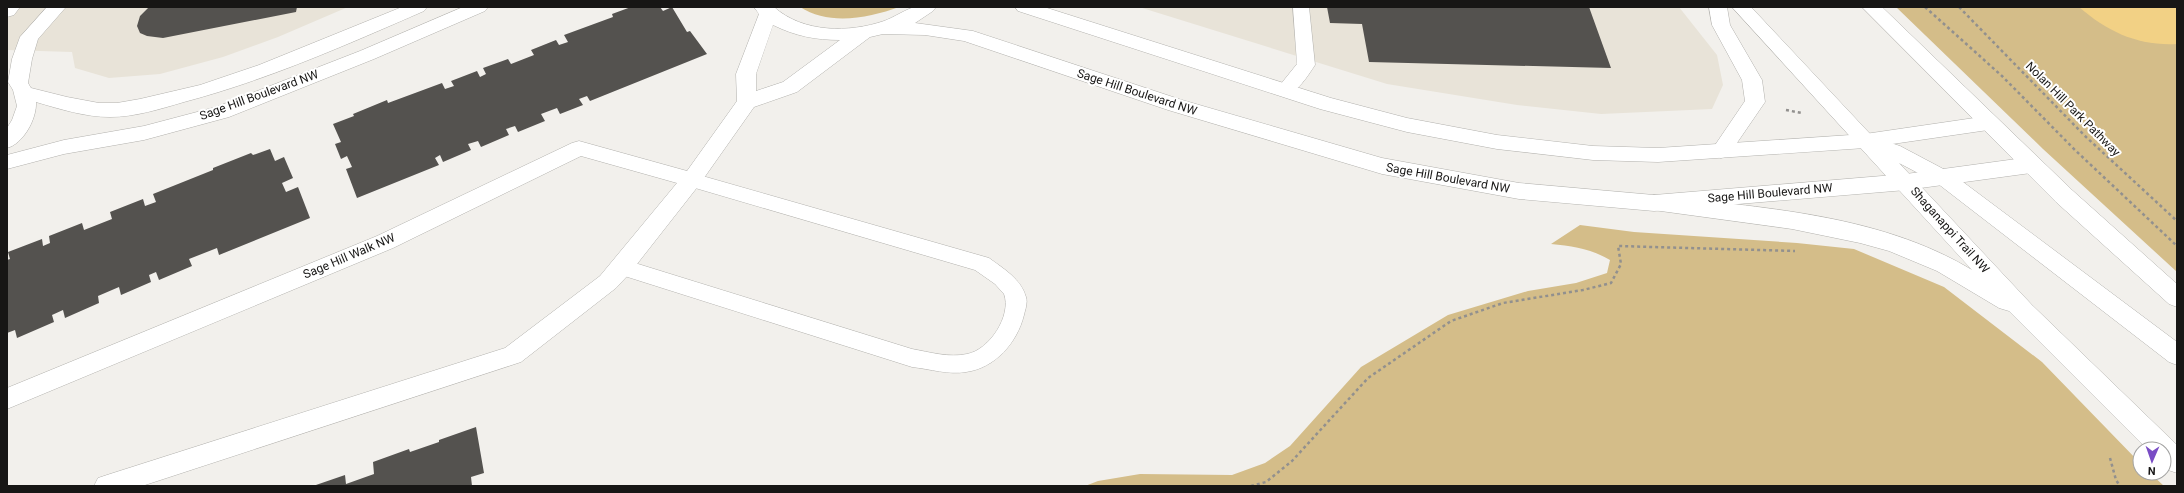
<svg xmlns="http://www.w3.org/2000/svg" width="2184" height="493" viewBox="0 0 2184 493" font-family="Roboto,sans-serif">
  <style>
    .built { fill: #e8e3d8 }
    .green { fill: #d4bd89 }
    .water { fill: #f2d185 }
    .building { fill: #54524f }
    .lines { fill: none; stroke-linecap: round; stroke-linejoin: round }
    .service-casing { stroke: #b2b1ad; stroke-width: 1 }
    .minor-casing { stroke: #b2b1ad; stroke-width: 1 }
    .secondary-casing { stroke: #b2b1ad; stroke-width: 1 }
    .path { stroke: #92908e; stroke-width: 2.5; stroke-dasharray: 3 3; stroke-linecap: butt }
    .service { fill: #fff; fill-rule: evenodd }
    .minor { fill: #fff; fill-rule: evenodd }
    .secondary { fill: #fff; fill-rule: evenodd }
    .labels { text-anchor: middle; dominant-baseline: central; stroke-width: 4; stroke-linejoin: round; paint-order: stroke }
    .street-label { font-size: 12px; fill: #171615; stroke: #fff }
  </style>
  <rect width="100%" height="100%" fill="#f2f0ec"/>
  <path class="built" d="M 7,7 L 348,7 L 278,37 L 223,57 L 160,74 L 109,78 L 75,68 L 72,52 L 7,50 Z
    M 1139,7 L 1679,7 L 1717,55 L 1723,85 L 1712,109 L 1601,114 L 1517,105 L 1387,84 Z"/>
  <path class="green" d="M 800,7 L 899,7 C 869,18 829,26 800,7 Z
    M 1896,7 L 2177,7 L 2177,272 L 2043,149 Z
    M 1580,225 L 1634,232 L 1797,243 L 1854,249 L 1944,287 L 2042,362 L 2140,463 L 2140,473 L 2150,473 L 2164,486 L 1085,486 L 1098,481 L 1140,474 L 1232,475 L 1265,463 L 1290,446 L 1361,367 L 1448,315 L 1528,291 L 1576,283 L 1607,273 L 1610,260 C 1591,249 1573,246 1551,244 Z"/>
  <path class="water" d="M 2079,7 L 2177,7 L 2177,44 C 2138,46 2108,32 2079,7 Z"/>
  <path class="building" d="M 149,7 L 297,7 L 296,12 L 163,38 L 147,36 L 140,33 L 137,26 L 140,16 Z
    M 631,7 L 660,7 L 663,11 L 672,7 L 687,32 L 690,31 L 707,54 L 590,101 L 587,96 L 579,99 L 583,105 L 560,114 L 557,108 L 541,114 L 545,121 L 518,132 L 515,126 L 506,129 L 509,135 L 481,147 L 478,141 L 468,144 L 471,150 L 443,162 L 440,155 L 435,158 L 439,165 L 357,198 L 346,169 L 352,167 L 347,156 L 341,159 L 335,144 L 341,142 L 333,124 L 354,116 L 353,114 L 387,100 L 388,103 L 442,83 L 445,89 L 454,86 L 451,81 L 477,71 L 480,77 L 486,74 L 483,68 L 508,59 L 511,64 L 534,55 L 531,50 L 556,40 L 559,45 L 568,42 L 564,35 L 613,17 L 612,14 Z
    M 1327,7 L 1589,7 L 1611,68 L 1369,62 L 1362,24 L 1330,23 Z
    M 270,149 L 275,161 L 284,157 L 293,178 L 282,183 L 286,192 L 298,187 L 310,218 L 219,255 L 217,248 L 189,259 L 192,266 L 159,280 L 156,272 L 149,275 L 151,282 L 121,295 L 119,287 L 98,296 L 99,303 L 65,318 L 63,310 L 52,315 L 54,322 L 17,338 L 15,330 L 7,333 L 7,260 L 10,259 L 8,252 L 42,239 L 43,246 L 50,243 L 49,236 L 82,223 L 84,230 L 112,219 L 110,212 L 143,199 L 145,206 L 156,202 L 153,194 L 213,170 L 213,168 L 251,153 L 253,155 Z
    M 476,427 L 484,473 L 471,477 L 472,486 L 313,486 L 345,475 L 346,484 L 374,474 L 373,462 L 409,449 L 410,452 L 439,442 L 439,440 Z"/>
  <g class="lines">
    <g class="service-casing">
      <path id="service" d="M 1293,7 L 1309,7 L 1315,65 C 1307,77 1294,99 1279,94 L 1276,90 L 1297,64 Z
        M 692,173 L 989,258 C 1004,269 1021,279 1026,297 C 1028,303 1025,310 1024,315 C 1017,343 995,368 966,372 C 949,375 930,369 912,367 L 615,273 L 612,267 L 615,261 L 622,259 L 912,349 C 929,352 949,358 967,354 C 989,350 1012,316 1004,294 L 995,284 L 975,270 L 685,185 L 682,180 L 685,175 Z"/>
    </g>
    <g class="minor-casing">
      <path id="minor" d="M 7,7 L 20,7 L 14,15 L 7,17 Z
        M 47,7 L 66,7 L 38,39 L 32,59 L 28,83 L 31,88 L 67,97 L 99,103 L 117,103 L 140,99 L 200,85 L 259,65 L 402,7 L 427,7 L 424,11 C 346,45 267,80 184,102 C 160,109 135,117 110,117 C 85,117 60,109 36,102 C 37,119 23,144 7,148 L 7,128 L 12,120 L 17,106 L 13,90 L 8,82 L 12,59 L 20,37 Z
        M 463,7 L 488,7 L 485,11 L 374,59 L 229,117 L 144,140 L 64,154 L 7,169 L 7,155 L 64,140 L 144,126 L 216,107 L 360,51 Z
        M 754,7 L 774,7 C 803,33 849,33 884,21 C 893,18 908,8 915,7 C 921,6 930,7 936,7 L 933,11 L 915,23 L 973,31 L 1182,100 L 1382,158 L 1519,183 L 1654,195 L 1906,174 L 2031,157 L 2038,160 L 2041,165 L 2038,170 L 2031,173 L 1906,190 L 1654,211 L 1519,199 L 1382,174 L 1168,110 L 964,41 L 925,35 L 883,34 L 870,37 L 797,92 L 754,107 L 699,185 L 630,273 L 616,288 L 521,362 L 142,486 L 94,486 L 98,478 L 107,475 L 505,348 L 600,276 L 677,183 L 581,156 L 393,248 L 7,409 L 7,388 L 377,236 L 572,143 L 579,141 L 687,171 L 737,101 L 736,74 L 759,14 ZM 773,25 C 795,36 816,40 840,40 L 783,82 L 756,91 L 756,74 Z
        M 1015,7 L 1044,7 L 1331,98 L 1407,118 L 1497,135 L 1593,146 L 1658,148 L 1865,134 L 1988,116 L 1995,118 L 1998,123 L 1995,128 L 1988,130 L 1865,148 L 1658,162 L 1593,160 L 1497,149 L 1407,132 L 1320,109 L 1018,11 Z"/>
    </g>
    <g class="secondary-casing">
      <path id="secondary" d="M 1709,7 L 1727,7 L 1730,25 L 1762,80 L 1765,102 L 1728,156 L 1721,158 L 1714,156 L 1711,151 L 1745,101 L 1742,80 L 1712,25 Z
        M 1732,7 L 1751,7 L 1873,137 L 1900,146 L 1951,173 L 2177,342 L 2177,365 L 2169,362 L 1937,183 L 1899,163 L 2032,305 L 2177,445 L 2177,473 L 2168,470 L 2164,466 L 2164,449 L 2147,449 L 2009,311 L 1999,308 L 1937,271 L 1889,251 L 1860,243 L 1792,229 L 1646,209 L 1643,203 L 1646,197 L 1654,195 C 1760,208 1878,213 1972,270 Z
        M 1862,7 L 1882,7 L 2072,190 L 2177,284 L 2177,307 L 2169,304 L 2056,202 Z"/>
    </g>
    <path class="path" d="M 1925,7 L 2002,76 L 2075,150 L 2177,246
      M 1959,7 L 2085,136 L 2177,221
      M 1786,110 L 1802,113
      M 2110,458 L 2116,480 L 2120,486
      M 1251,486 L 1266,482 L 1292,461 L 1368,378 L 1451,321 L 1503,303 L 1583,290 L 1611,283 L 1621,264 L 1618,246 L 1795,251"/>
    <use href="#service" class="service"/>
    <use href="#minor" class="minor"/>
    <use href="#secondary" class="secondary"/>
  </g>
  <g class="labels">
    <g class="street-label">
      <text transform="translate(1137 92) rotate(18)">Sage Hill Boulevard NW</text>
      <text transform="translate(259 95) rotate(-20)">Sage Hill Boulevard NW</text>
      <text transform="translate(2073 109) rotate(45)">Nolan Hill Park Pathway</text>
      <text transform="translate(1448 178) rotate(10)">Sage Hill Boulevard NW</text>
      <text transform="translate(1770 193) rotate(-5)">Sage Hill Boulevard NW</text>
      <text transform="translate(1950 230) rotate(48)">Shaganappi Trail NW</text>
      <text transform="translate(349 256) rotate(-23)">Sage Hill Walk NW</text>
    </g>
  </g>
  <rect width="2184" height="493" fill="none" stroke="#171615" stroke-width="16"/>
  <g transform="translate(2152 461) rotate(182)"><circle r="19" fill="#ffffff" stroke="#a2a2a1"/>
  <path d="M0-3L7 15L0 10L-7 15Z" fill="#794cc5"/>
  <text y="-6" font-size="11" font-weight="bold" text-anchor="middle" fill="#171615">N</text>
  </g>
</svg>
